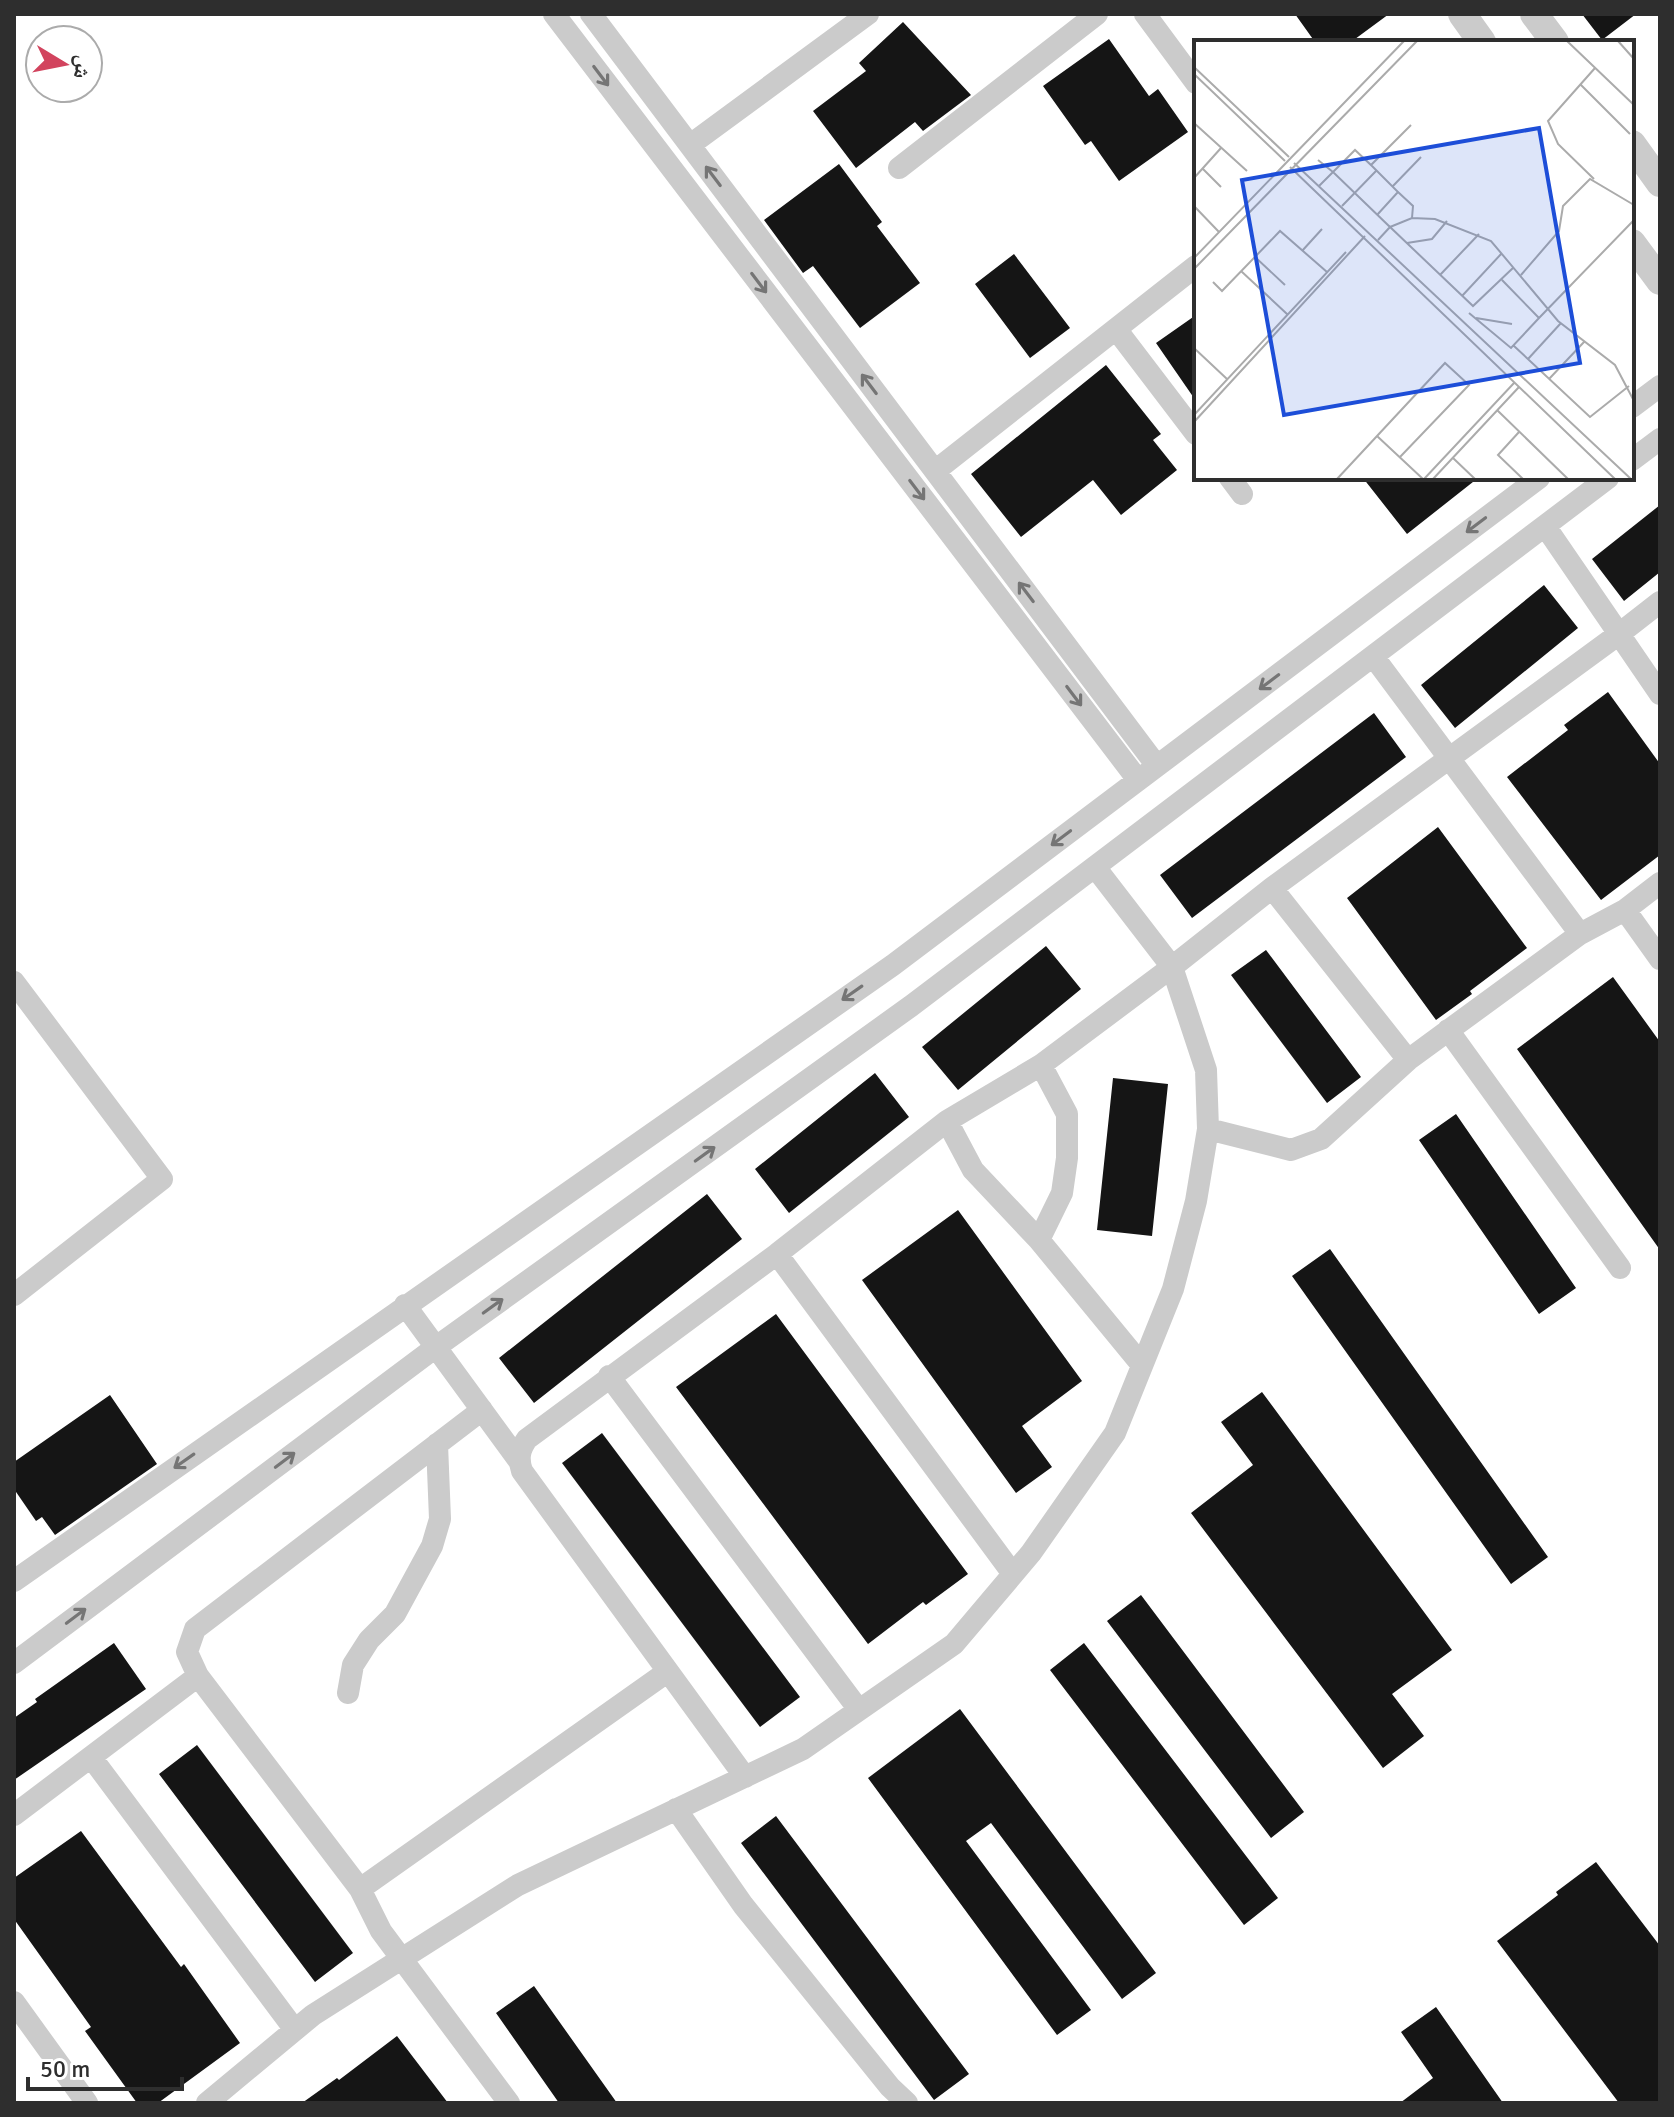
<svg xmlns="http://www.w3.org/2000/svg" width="1674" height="2117" viewBox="0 0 1674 2117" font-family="Signika,'Noto Naskh Arabic',sans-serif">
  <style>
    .building { fill: #151515 }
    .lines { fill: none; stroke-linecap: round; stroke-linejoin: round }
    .minor { stroke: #cbcbcb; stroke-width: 22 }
    .tertiary { stroke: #cbcbcb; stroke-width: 28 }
    .oneway { stroke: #757575 }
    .inset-road { fill: none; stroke: #ababab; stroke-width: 2 }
    .view { fill: #1d4ed8; fill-opacity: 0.15; stroke: #1d4ed8; stroke-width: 4 }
    .inset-edge { fill: none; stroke: #2e2e2e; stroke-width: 4 }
  </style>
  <rect width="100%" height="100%" fill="#fff"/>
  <path class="building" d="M 1295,14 L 1389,14 L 1351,42 L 1315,42 Z
    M 1582,14 L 1636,14 L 1602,40 Z
    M 903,22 L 971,95 L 923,131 L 915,122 L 856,168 L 813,111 L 866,71 L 859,63 Z
    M 1109,39 L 1149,96 L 1158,89 L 1188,132 L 1119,181 L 1091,141 L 1085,145 L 1043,86 Z
    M 839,164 L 882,222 L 877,226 L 920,283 L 860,328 L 813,266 L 803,273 L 764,220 Z
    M 1014,254 L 1070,328 L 1030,358 L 975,284 Z
    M 1196,315 L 1196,401 L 1156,343 Z
    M 1106,365 L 1161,434 L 1153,440 L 1177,470 L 1121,515 L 1093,480 L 1021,537 L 971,474 Z
    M 1363,478 L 1478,478 L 1407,534 Z
    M 1660,505 L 1660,572 L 1624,601 L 1592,559 Z
    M 1544,585 L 1578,628 L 1455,728 L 1421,685 Z
    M 1608,692 L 1660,764 L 1660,855 L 1601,900 L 1507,777 L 1568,730 L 1564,725 Z
    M 1374,713 L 1406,757 L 1192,918 L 1160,875 Z
    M 1438,827 L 1527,948 L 1470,991 L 1472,994 L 1436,1020 L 1347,898 Z
    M 1046,946 L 1081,989 L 958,1090 L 922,1047 Z
    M 1266,950 L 1361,1077 L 1327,1103 L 1231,975 Z
    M 1613,977 L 1660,1042 L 1660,1250 L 1517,1049 Z
    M 875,1073 L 909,1117 L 789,1213 L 755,1169 Z
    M 1113,1078 L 1168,1084 L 1152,1236 L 1097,1230 Z
    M 1456,1114 L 1576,1288 L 1539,1314 L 1419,1140 Z
    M 707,1194 L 742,1239 L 534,1403 L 499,1358 Z
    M 958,1210 L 1082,1381 L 1022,1426 L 1052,1467 L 1016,1493 L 862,1280 Z
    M 1330,1249 L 1548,1557 L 1511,1584 L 1292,1276 Z
    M 776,1314 L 968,1574 L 926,1605 L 923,1602 L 868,1644 L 676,1387 Z
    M 1262,1392 L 1452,1650 L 1392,1694 L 1424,1736 L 1383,1768 L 1191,1513 L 1253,1465 L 1221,1422 Z
    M 110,1395 L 157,1464 L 55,1535 L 42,1517 L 36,1521 L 14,1489 L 14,1462 Z
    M 602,1433 L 800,1697 L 760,1727 L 562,1463 Z
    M 1141,1595 L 1304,1812 L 1271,1838 L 1107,1621 Z
    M 114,1643 L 146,1689 L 14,1780 L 14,1718 L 37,1702 L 35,1699 Z
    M 1084,1643 L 1278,1898 L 1244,1925 L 1050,1670 Z
    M 960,1709 L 1156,1973 L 1122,1999 L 991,1823 L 966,1841 L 1091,2010 L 1057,2035 L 868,1778 Z
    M 197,1745 L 353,1953 L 315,1982 L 159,1774 Z
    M 776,1816 L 969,2074 L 934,2100 L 741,1843 Z
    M 81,1831 L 181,1967 L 184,1964 L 240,2043 L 158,2103 L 137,2103 L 85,2031 L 91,2027 L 14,1919 L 14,1878 Z
    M 1596,1862 L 1660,1946 L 1660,2103 L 1619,2103 L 1497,1941 L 1558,1895 L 1556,1892 Z
    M 534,1986 L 617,2103 L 559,2103 L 496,2013 Z
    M 1436,2007 L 1503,2103 L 1400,2103 L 1433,2078 L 1401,2032 Z
    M 397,2036 L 448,2103 L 302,2103 L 337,2078 L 339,2080 Z"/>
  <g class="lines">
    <path class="minor" d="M 554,14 L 1138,780
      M 591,14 L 1157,766
      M 1145,14 L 1196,83
      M 690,145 L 868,14
      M 899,168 L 1097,14
      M 1116,329 L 1196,434
      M 1632,407 L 1660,386
      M 1632,460 L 1660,439
      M 935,471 L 1196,266
      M 1230,478 L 1242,494
      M 1545,526 L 1619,634 L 1660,602
      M 1373,656 L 1580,934
      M 1660,883 L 1625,910 L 1660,959
      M 1272,888 L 1408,1060 L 1580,934 L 1625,910
      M 14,982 L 162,1179 L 14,1295
      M 1448,1030 L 1620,1268
      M 1041,1065 L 1067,1114 L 1067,1158 L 1062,1193 L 1039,1240 L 1141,1364
      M 947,1121 L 973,1170 L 1039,1240
      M 1208,1129 L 1291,1150 L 1321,1139 L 1408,1060
      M 777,1254 L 1013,1574
      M 405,1305 L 519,1461
      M 609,1376 L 859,1710
      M 14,1581 L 893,965 L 1539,478
      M 14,1663 L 436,1347 L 911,1006 L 1608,478
      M 348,1693 L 353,1665 L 369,1640 L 395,1614 L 432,1546 L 440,1519 L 437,1444
      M 91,1757 L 295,2030
      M 745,1777 L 522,1471 C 518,1459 519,1450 527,1439 L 777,1254 L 947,1121 L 1041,1065 L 1172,967 L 1095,867
      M 676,1809 L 743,1905 L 890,2087 L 907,2103
      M 14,1815 L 198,1676
      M 360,1889 L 198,1676 L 187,1652 L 195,1629 L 482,1410
      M 14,2002 L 87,2103
      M 207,2103 L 313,2015 L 518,1885 L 803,1749 L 954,1644 L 1031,1553 L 1115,1433 L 1173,1289 L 1196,1201 L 1208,1129 L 1206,1070 L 1172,967 L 1272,888 L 1619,634 L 1660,694
      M 509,2103 L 381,1931 L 360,1889 L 667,1672"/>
    <path class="tertiary" d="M 1462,14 L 1482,42
      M 1534,14 L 1555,42
      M 1632,144 L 1660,183
      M 1632,243 L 1660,281"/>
  </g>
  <defs><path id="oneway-shaft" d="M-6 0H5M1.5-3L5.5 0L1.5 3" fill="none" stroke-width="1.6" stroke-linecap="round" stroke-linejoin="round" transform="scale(2)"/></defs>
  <g class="oneway">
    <use href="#oneway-shaft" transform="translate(601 76) rotate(53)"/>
    <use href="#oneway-shaft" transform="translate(713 176) rotate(-127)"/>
    <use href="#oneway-shaft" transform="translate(759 283) rotate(53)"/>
    <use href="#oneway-shaft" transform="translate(869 384) rotate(-127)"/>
    <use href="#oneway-shaft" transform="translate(917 490) rotate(53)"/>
    <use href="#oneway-shaft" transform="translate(1476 525) rotate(143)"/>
    <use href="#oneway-shaft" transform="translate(1026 592) rotate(-127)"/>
    <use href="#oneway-shaft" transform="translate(1269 682) rotate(143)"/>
    <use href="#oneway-shaft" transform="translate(1074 696) rotate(53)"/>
    <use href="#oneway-shaft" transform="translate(1061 838) rotate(143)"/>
    <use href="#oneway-shaft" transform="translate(852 993) rotate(145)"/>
    <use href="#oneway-shaft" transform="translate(705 1154) rotate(-36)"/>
    <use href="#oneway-shaft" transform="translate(493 1306) rotate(-36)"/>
    <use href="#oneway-shaft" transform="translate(285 1460) rotate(-37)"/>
    <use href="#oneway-shaft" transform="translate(184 1461) rotate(145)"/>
    <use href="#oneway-shaft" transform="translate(76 1616) rotate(-37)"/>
  </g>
  <g transform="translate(1194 40)">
    <rect width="440" height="440" fill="#fff"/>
    <path class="inset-road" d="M 373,1 L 440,65M 424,1 L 440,19M 0,27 L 95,117M 0,34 L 91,121M 386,44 L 436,94M 0,83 L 53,131M 217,85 L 177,125 L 161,110 L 139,132 L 196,187 L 218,178 L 241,179 L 297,201 L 364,281 L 421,325 L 440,361M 124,120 L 139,132 L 125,146M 100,123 L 437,439M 177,125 L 204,152 L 183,175M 96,127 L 421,439M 9,129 L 27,147M 0,138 L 27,108M 400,139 L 364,104 L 354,81 L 401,28M 198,147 L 227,117M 204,152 L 219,166 L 218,178M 0,166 L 25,192M 148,166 L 182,131M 184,200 L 196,187 L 279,266 L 320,227M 213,203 L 238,199 L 253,181M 108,211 L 128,189M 61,217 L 91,245M 0,218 L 210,1M 0,229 L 223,1M 47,231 L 93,274M 246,235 L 285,194M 327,235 L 365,191 L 369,166 L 396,139 L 440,165M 308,240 L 345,278 L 440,180M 19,242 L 28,251 L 86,191 L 133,232M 268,256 L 308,213M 275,273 L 317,308 L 345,278M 282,278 L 318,284M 320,306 L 396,377 L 435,346M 0,308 L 33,339M 334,319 L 367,283M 355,339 L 390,302M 303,370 L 374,439M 0,375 L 152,212M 0,382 L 171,196M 325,392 L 304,415 L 329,439M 183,396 L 229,439M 259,418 L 281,439M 143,439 L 251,323 L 275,345 L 206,417M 230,439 L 320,343M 239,439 L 325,347"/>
    <path class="view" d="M 345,88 L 386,323 L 90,375 L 48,140 Z"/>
    <rect width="440" height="440" class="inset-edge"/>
  </g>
  <rect width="1674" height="2117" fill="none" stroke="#2e2e2e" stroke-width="32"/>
  <g transform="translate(64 64) rotate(100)"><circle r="38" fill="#ffffff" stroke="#ababab" stroke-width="2"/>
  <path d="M0-6L14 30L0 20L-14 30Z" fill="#d2445e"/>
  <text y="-12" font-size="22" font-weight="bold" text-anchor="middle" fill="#2e2e2e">ش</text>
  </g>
  <path d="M28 2077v12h154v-12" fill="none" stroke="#2e2e2e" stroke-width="4"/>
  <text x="40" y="2077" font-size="24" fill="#2e2e2e" stroke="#ffffff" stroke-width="6" paint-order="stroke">50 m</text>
</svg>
